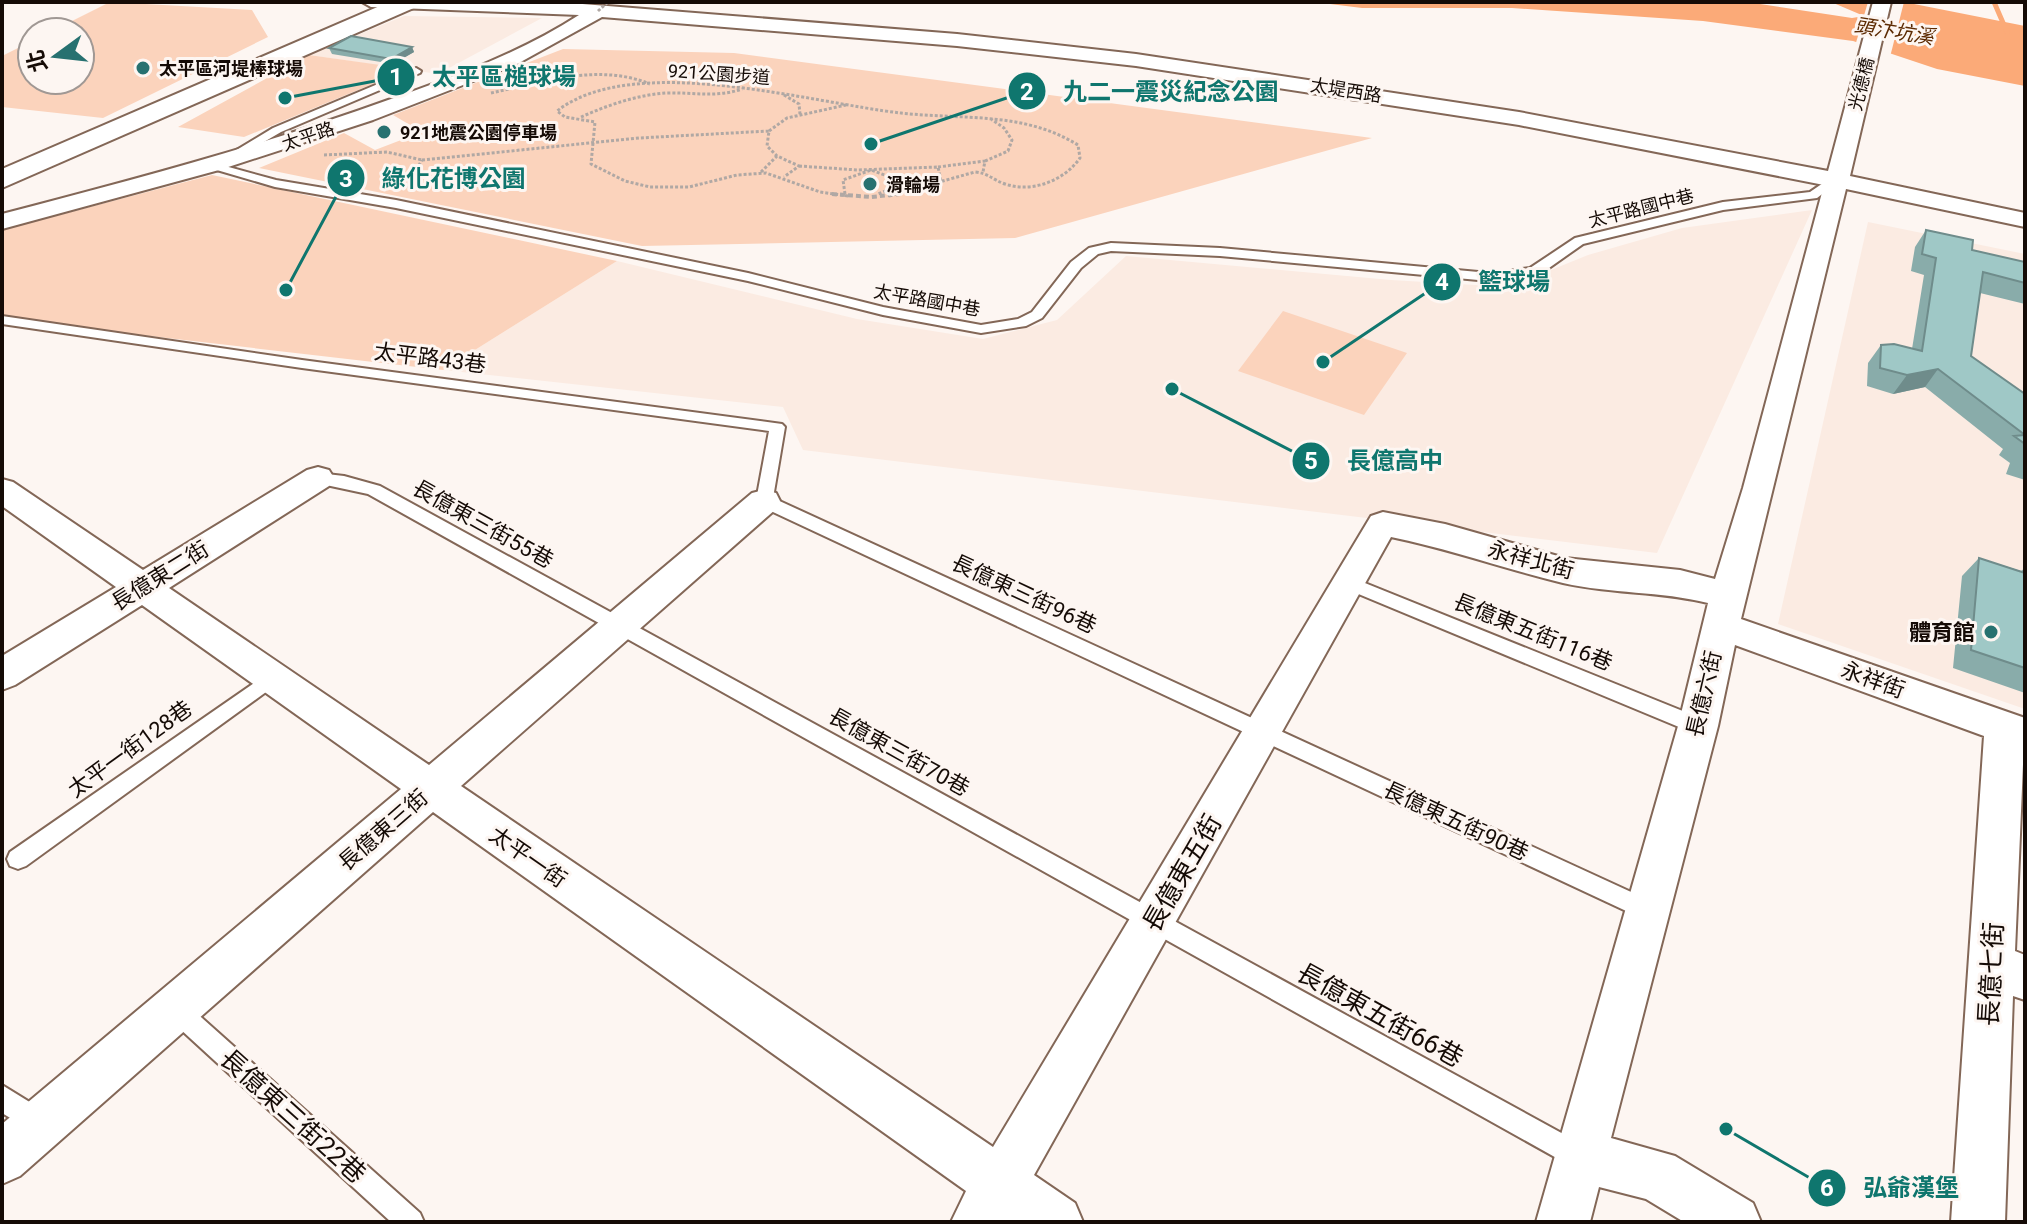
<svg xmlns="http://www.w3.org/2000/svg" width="2027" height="1224" viewBox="0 0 2027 1224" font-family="Roboto,'Noto Sans TC',sans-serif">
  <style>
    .built { fill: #fbebe2 }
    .green { fill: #fbd3bc }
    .water { fill: #fbaa78 }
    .pier { fill: #fdf6f2 }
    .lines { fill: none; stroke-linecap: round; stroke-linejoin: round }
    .stream { stroke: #fbaa78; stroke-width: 5 }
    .lane-casing { stroke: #836757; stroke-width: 4 }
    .street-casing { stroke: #836757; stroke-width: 4 }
    .secondary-casing { stroke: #836757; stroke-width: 4 }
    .path-far1 { stroke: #b0a8a4; stroke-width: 3; stroke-dasharray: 3 2; stroke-linecap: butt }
    .path { stroke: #b0a8a4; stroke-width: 4; stroke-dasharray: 5 3; stroke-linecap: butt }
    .lane { fill: #fff; fill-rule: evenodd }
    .street { fill: #fff; fill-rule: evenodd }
    .secondary { fill: #fff; fill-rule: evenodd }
    .path-bridge { stroke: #b0a8a4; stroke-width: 3; stroke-dasharray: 3 2; stroke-linecap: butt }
    .wall { fill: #89acaa }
    .shaded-wall { fill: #6f8c8b }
    .building { fill: #9fc8c6; stroke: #6f8c8b; stroke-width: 2 }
    .poi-dot { fill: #277170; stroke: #fdf6f2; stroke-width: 3 }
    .labels { text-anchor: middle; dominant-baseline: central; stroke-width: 6; stroke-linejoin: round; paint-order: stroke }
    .far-poi-label { font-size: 18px; font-weight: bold; fill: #150b06; stroke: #fdf6f2; text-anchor: start }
    .far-street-label { font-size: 18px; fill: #150b06; stroke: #fdf6f2 }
    .far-water-label { font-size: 20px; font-style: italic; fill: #5c2a02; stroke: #fdf6f2 }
    .street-label { font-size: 22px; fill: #150b06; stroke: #fdf6f2 }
    .poi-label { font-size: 22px; font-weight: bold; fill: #150b06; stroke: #fdf6f2; text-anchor: end }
    .near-street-label { font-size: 26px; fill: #150b06; stroke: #fdf6f2 }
    .leader { fill: none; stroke: #0f766e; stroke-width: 3 }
    .callout-dot { fill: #0f766e; stroke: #fdf6f2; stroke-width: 3 }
    .mark-label { font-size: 24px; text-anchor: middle; font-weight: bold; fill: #fff }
    .callout-label { font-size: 24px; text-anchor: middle; font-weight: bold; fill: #0f766e; stroke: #fdf6f2; stroke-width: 6; stroke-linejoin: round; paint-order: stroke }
  </style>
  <rect width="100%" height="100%" fill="#fdf6f2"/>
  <path class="built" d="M 404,16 L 542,18 L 438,74 L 309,55 Z
    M 1812,210 L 1657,553 L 803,450 L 783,407 L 443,370 L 617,261 L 857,319 L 983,339 L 1057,320 L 1126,256 L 1391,280 L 1509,287 L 1588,255 L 1682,228 Z
    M 1868,222 L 2025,254 L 2025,709 L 1778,624 Z"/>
  <path class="green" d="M 110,2 L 252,10 L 268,37 L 103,118 L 2,107 L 2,56 L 32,41 L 32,80 L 80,80 L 80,32 L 50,32 Z
    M 563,49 L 734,53 L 1372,138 L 1015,238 L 642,246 L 259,168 L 344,133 L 375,150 L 422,132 L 393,115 Z
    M 309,55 L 409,69 L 244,137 L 178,127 Z
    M 212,175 L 617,261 L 443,370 L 2,319 L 2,230 Z
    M 1283,311 L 1407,353 L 1364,415 L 1238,371 Z"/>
  <path class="water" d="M 1314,2 L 1747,2 L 1852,18 L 1864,16 L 1831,2 L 1904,2 L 2025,26 L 2025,86 L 1937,69 L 1853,41 L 1703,21 L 1512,8 L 1362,8 Z"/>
  <path class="pier" d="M 1868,2 L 1904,2 L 1890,57 L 1855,46 Z"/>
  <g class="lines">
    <path class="stream" d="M 1994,2 L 2007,32"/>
    <g class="lane-casing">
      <path id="lane" d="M 416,68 L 421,71 L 420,73 L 281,132 L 235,159 L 225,157 L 273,128 Z
        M 214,163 L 276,180 L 396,200 L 748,273 L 883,307 L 981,325 L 1018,319 L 1032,312 L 1071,262 L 1089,248 L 1111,243 L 1220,248 L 1489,273 L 1530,268 L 1575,238 L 1723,202 L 1810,192 L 1832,177 L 1842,179 L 1817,198 L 1723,210 L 1583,244 L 1539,275 L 1489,281 L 1220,256 L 1111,251 L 1098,254 L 1081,268 L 1042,318 L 1026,326 L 981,333 L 883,315 L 748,281 L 396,208 L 275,187 L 210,168 L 208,166 Z
        M 2,316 L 302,360 L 782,424 L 785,427 L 773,498 L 1655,903 L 1658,910 L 1655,917 L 1647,920 L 1639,917 L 758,505 L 756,501 L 769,431 L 302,368 L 2,324 Z
        M 318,473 L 344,476 L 380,486 L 1587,1147 L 1591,1156 L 1587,1165 L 1578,1169 L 1569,1165 L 368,494 L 312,482 L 310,478 L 312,474 Z
        M 1350,577 L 1705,720 L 1708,726 L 1705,732 L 1698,734 L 1691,732 L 1344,588 L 1341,583 Z
        M 270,672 L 277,674 L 279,679 L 277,684 L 26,866 L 18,869 L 10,866 L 7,859 L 10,852 Z
        M 175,997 L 183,1001 L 420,1213 L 424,1222 L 391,1222 L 167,1017 L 163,1009 L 167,1001 Z
        M 2,1085 L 49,1114 L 53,1123 L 49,1132 L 40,1136 L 2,1113 Z"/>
    </g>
    <g class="street-casing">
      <path id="street" d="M 362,2 L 570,3 L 957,34 L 1136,54 L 1519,112 L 1828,171 L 1873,2 L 1891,2 L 1850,176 L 2025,213 L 2025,227 L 1846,189 L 1741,619 L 2025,718 L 2015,951 L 2025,955 L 2025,1000 L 2013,996 L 2005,1222 L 1951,1222 L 1984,736 L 1735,645 L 1718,726 L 1611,1138 L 1675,1156 L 1753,1203 L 1761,1222 L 1684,1222 L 1646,1199 L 1599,1187 L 1590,1222 L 1536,1222 L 1678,726 L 1708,603 C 1661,591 1611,594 1563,583 C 1505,569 1450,549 1391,537 L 1034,1175 L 1075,1203 L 1083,1222 L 951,1222 L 966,1191 L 433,812 L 20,1176 L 2,1184 L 2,1124 L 401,789 L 142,605 L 15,685 L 2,690 L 2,656 L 116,587 L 2,506 L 2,479 L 13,482 L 143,570 L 307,470 L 318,467 L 329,470 L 334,478 L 329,486 L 169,588 L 429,765 L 752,493 L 764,490 L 776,493 L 780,501 L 776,509 L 461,786 L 993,1147 L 1371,516 L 1383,512 L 1445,524 L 1565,558 L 1680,570 L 1715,579 L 1743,488 L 1824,185 L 1519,125 L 1136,66 L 957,46 L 602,17 L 517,64 L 373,120 L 219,170 L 2,229 L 2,214 C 133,180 264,145 391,99 C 456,76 522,52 579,15 L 371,7 Z"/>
    </g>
    <g class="secondary-casing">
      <path id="secondary" d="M 389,2 L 419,2 L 416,7 L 2,188 L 2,169 Z"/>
    </g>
    <path class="path-far1" d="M 491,93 C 543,82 599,63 650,84
      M 784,95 L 799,104 L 800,114
      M 581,117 C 608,105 637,95 666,93 C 693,92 716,98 742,89
      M 769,131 L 787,118 L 846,105
      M 324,155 L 387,152 L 422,160
      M 422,160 L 639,138 L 769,131 L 767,146 L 777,156
      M 985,161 L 1008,151 L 1012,140 L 1004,128 L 991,119
      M 799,166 L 858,170 L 938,167 L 941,181
      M 938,167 L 985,161 L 983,172
      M 761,172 L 777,156 L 799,166 L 784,177
      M 406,187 L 422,160
      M 845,194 L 843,180 L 871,170 L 898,180 L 895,187 L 878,194
      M 848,196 L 820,192 L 766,173 L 737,175 L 689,187 L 650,187 L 625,181 L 591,164 L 595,122 L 565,117 L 557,111 C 634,51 811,103 901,113 C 963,120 1023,111 1078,145 L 1080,158 C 1064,181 1032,193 1005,184 C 993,180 988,173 975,172 L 889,196"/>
    <path class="path" d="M 832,194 L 871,197 L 900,194"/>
    <use href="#lane" class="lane"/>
    <use href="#street" class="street"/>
    <use href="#secondary" class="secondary"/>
    <path class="path-bridge" d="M 598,11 L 608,2"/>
  </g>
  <path class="wall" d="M 412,47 L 414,52 L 393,64 L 332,54 L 329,48 Z
    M 1926,230 L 1972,250 L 2025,262 L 2025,304 L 1980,293 L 1971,356 L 2025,394 L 2025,480 L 2006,474 L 2010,463 L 1999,455 L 2003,449 L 1925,387 L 1893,394 L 1867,386 L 1868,363 L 1881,345 L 1912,349 L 1924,275 L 1911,271 L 1915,247 Z
    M 1979,558 L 2021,571 L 2025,568 L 2025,693 L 1953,668 L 1962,576 Z"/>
  <path class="shaded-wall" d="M 412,47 L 414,52 L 393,64 L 391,59 Z
    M 1938,369 L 1925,387 L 1893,394 L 1907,375 Z"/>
  <path class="building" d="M 351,36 L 412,47 L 391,59 L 329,48 Z
    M 1926,230 L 1973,240 L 1972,250 L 2025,262 L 2025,283 L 1983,272 L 1971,356 L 2025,394 L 2025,444 L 2014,436 L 2025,435 L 1938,369 L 1907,375 L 1880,368 L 1881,345 L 1894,344 L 1922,351 L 1936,258 L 1922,254 Z
    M 1979,558 L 2025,573 L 2025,668 L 1971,650 Z"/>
  <g class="poi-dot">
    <circle cx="143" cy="68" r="8"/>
    <circle cx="384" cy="132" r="8"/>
    <circle cx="870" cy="184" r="8"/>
    <circle cx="1991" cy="632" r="8"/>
  </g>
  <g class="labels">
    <g class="far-poi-label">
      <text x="159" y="68">太平區河堤棒球場</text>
      <text x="400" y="132">921地震公園停車場</text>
      <text x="886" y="184">滑輪場</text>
    </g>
    <g class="far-street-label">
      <text transform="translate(719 74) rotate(4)">921公園步道</text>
      <text transform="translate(1861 84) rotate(-76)">光德橋</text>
      <text transform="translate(1346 90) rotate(9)">太堤西路</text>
      <text transform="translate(308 136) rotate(-19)">太平路</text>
      <text transform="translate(1641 208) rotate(-14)">太平路國中巷</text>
      <text transform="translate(927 300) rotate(10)">太平路國中巷</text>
    </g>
    <g class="far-water-label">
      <text transform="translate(1894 31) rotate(9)">頭汴坑溪</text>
    </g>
    <g class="street-label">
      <text transform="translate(430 358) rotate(7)">太平路43巷</text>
      <text transform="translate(483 524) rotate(29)">長億東三街55巷</text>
      <text transform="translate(1531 560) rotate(15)">永祥北街</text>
      <text transform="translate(160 576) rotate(-32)">長億東二街</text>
      <text transform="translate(1024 594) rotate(25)">長億東三街96巷</text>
      <text transform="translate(1533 632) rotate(22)">長億東五街116巷</text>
      <text transform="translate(1873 680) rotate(20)">永祥街</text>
      <text transform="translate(1704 694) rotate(-77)">長億六街</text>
      <text transform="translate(130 749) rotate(-36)">太平一街128巷</text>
      <text transform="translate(899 752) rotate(29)">長億東三街70巷</text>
      <text transform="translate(1456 821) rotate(25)">長億東五街90巷</text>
      <text transform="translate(383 830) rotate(-41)">長億東三街</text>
      <text transform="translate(528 857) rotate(35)">太平一街</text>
    </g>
    <g class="poi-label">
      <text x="1975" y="632">體育館</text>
    </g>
    <g class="near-street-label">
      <text transform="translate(1182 873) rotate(-60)">長億東五街</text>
      <text transform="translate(1991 974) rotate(-87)">長億七街</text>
      <text transform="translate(1380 1015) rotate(29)">長億東五街66巷</text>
      <text transform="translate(293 1116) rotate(42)">長億東三街22巷</text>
    </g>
  </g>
  <path class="leader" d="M285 98L396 77M871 144L1027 91M286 290L346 178M1323 362L1442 282M1172 389L1311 461M1726 1129L1827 1188"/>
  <g class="callout-dot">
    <circle cx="285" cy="98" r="8"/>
    <circle cx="871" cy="144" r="8"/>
    <circle cx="286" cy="290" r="8"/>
    <circle cx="1323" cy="362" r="8"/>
    <circle cx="1172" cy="389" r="8"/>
    <circle cx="1726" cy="1129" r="8"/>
    <circle cx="396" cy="77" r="20"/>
    <circle cx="1027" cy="91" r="20"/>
    <circle cx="346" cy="178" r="20"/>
    <circle cx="1442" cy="282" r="20"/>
    <circle cx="1311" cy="461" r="20"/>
    <circle cx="1827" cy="1188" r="20"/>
  </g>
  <g class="mark-label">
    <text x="396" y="85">1</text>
    <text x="1027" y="100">2</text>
    <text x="346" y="187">3</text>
    <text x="1442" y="290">4</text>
    <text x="1311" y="469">5</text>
    <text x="1827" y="1196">6</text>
  </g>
  <g class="callout-label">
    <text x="504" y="85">太平區槌球場</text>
    <text x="1171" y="100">九二一震災紀念公園</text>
    <text x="454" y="187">綠化花博公園</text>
    <text x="1514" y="290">籃球場</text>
    <text x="1395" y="469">長億高中</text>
    <text x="1911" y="1196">弘爺漢堡</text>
  </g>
  <rect width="2027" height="1224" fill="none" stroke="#150b06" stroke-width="8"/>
  <g transform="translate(56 56) rotate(255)"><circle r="38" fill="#fdf6f2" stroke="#a09894" stroke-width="2"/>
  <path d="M0-6L14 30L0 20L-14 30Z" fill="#277170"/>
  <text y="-12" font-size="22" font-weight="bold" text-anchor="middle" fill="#150b06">北</text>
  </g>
</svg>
